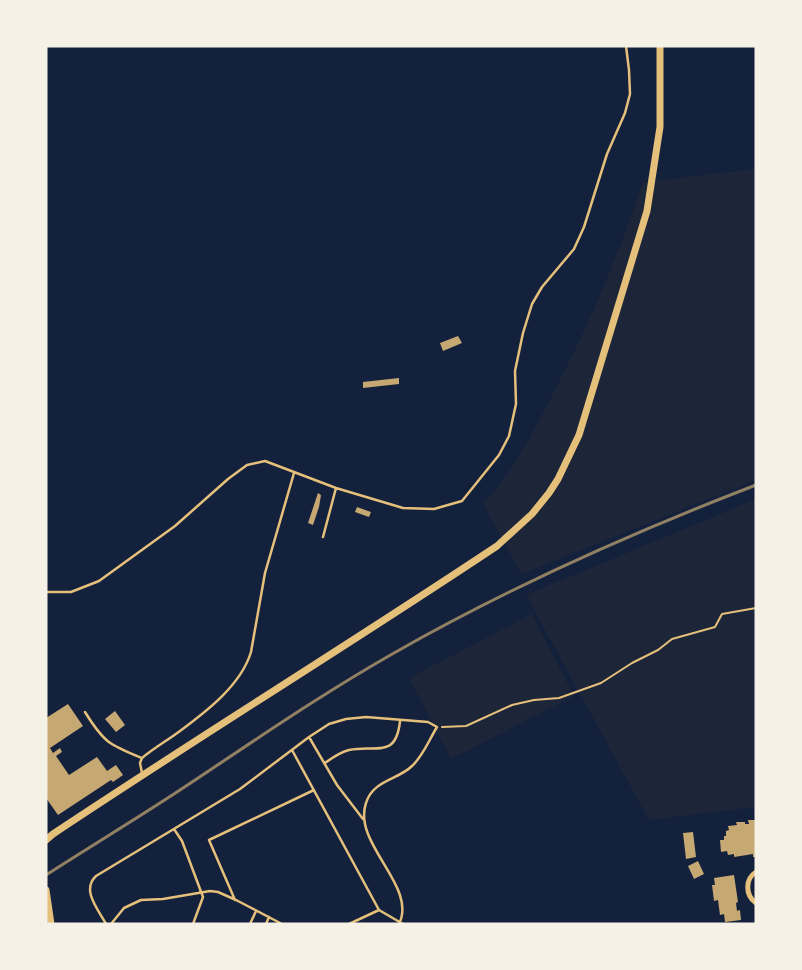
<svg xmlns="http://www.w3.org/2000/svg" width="802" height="970" viewBox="0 0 802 970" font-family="'Noto Sans',sans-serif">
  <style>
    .green { fill: #1d2539 }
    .building { fill: #c6a872 }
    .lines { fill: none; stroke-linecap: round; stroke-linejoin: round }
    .path { stroke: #e5c07b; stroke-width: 2 }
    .service { stroke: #e5c07b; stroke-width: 2.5 }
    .minor { stroke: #e5c07b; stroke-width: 5 }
    .tertiary { stroke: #e5c07b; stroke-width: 7 }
    .rail { stroke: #918062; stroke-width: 3 }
  </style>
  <rect width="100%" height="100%" fill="#14213d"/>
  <path class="green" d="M 756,169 L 756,480 L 521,574 L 483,503 C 511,474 526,445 545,409 C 584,336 617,260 643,182 Z
    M 756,499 L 756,807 L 649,820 L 526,595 Z
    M 532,614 L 574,696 L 451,759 L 409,678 Z"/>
  <path class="building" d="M 458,336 L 462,343 L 443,351 L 440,343 Z
    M 399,378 L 399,384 L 363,388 L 363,382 Z
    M 318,493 L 321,495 L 319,507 L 313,525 L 308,523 Z
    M 357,507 L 371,512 L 369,517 L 355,512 Z
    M 68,704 L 83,726 L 50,748 L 53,753 L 60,748 L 62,752 L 56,756 L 69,775 L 97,757 L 107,771 L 116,765 L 123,775 L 113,782 L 111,780 L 58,815 L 46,798 L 46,718 Z
    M 115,711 L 125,725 L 116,732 L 105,719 Z
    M 748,820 L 756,820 L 756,857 L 753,857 L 753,854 L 734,857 L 734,854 L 728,855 L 727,851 L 721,852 L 720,840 L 724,840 L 724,836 L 726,836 L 726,831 L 729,830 L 728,826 L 737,825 L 736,822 L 745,822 L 745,824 L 749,824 Z
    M 693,832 L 696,857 L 686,859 L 683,833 Z
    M 698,861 L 704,874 L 694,879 L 688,866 Z
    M 734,875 L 738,902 L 736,903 L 737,911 L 740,910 L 741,920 L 725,922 L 724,914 L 720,915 L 718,900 L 714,901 L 712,885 L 715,885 L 714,878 Z"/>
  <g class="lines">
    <path class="path" d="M 442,727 L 466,726 L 512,705 L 534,700 L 559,698 L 601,683 L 632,663 L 658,650 L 672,639 L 715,627 L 722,614 L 756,608"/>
    <path class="service" d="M 323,537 L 336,488
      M 46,592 L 71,592 L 99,581 L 175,526 L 228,479 L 247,465 L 265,461 L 336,488 L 403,508 L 434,509 L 462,501 L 499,455 L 509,436 L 516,404 L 515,371 L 523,333 L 532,304 L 542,287 L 574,249 L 584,227 L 607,154 L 625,113 L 630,94 L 629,70 L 626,46
      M 85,712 C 104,743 110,745 142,758
      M 309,737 L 337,785 L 363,819
      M 292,750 L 379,910 L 403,924
      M 325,763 C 332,758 340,752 349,750 C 375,744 396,760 400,721
      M 142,773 L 140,763 L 142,758 C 154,748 168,740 180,731 C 207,711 241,685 251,652 L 265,573 L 294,473
      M 174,829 L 182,841 L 203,897 L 193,924
      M 235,900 L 209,840 L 314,790
      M 106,924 C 98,909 81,890 96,876 L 240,789 L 309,737 L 329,724 L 346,719 L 366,717 L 428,722 L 437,727 C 429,740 423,756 412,766 C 398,780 373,780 366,803 C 352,844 418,886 399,924
      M 111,924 L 124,908 L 141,900 L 163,899 L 210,891 L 218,892 L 236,900 L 282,924
      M 250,924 L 256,911
      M 266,924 L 269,917
      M 349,924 L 379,910"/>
    <path class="minor" d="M 756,872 C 745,879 745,895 756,903"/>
    <path class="tertiary" d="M 46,840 L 53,834 C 200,736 350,644 497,546 L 532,514 L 549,493 L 558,479 L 579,435 L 647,211 L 660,127 L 660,46
      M 46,890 L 51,924"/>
    <path class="rail" d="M 46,875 C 91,846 136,819 180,790 C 251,743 320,695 394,653 C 510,587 631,533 756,485"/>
  </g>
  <rect width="802" height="970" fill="none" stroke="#f6f1e7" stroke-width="95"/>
</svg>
